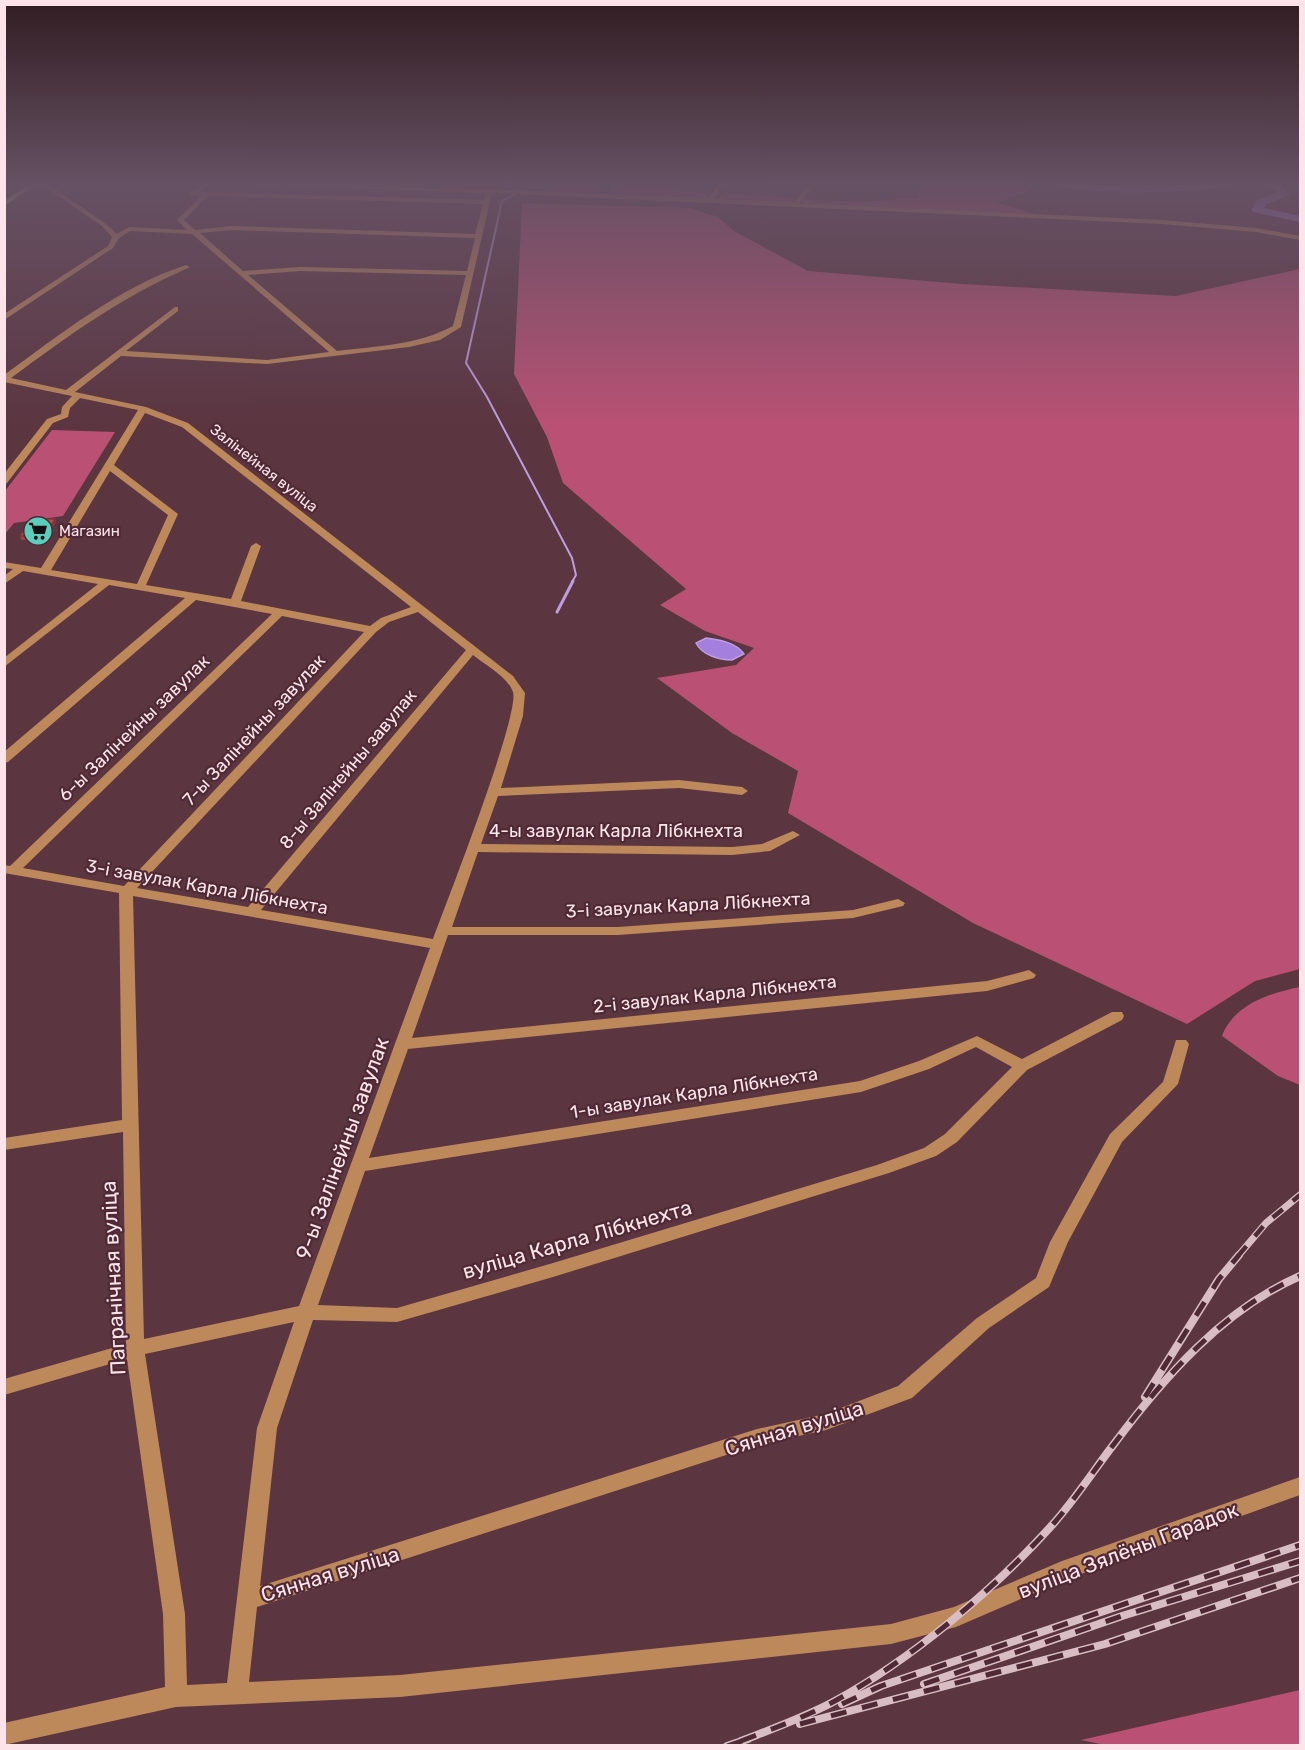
<svg xmlns="http://www.w3.org/2000/svg" width="1305" height="1750" viewBox="0 0 1305 1750" font-family="Rubik,sans-serif">
  <style>
    .forest { fill: #ba5174 }
    .water { fill: #a57fdd; stroke: #bf9de1; stroke-width: 1.5 }
    .lines { fill: none; stroke-linecap: round; stroke-linejoin: round }
    .stream-far1 { stroke: #bf9de1; stroke-width: 2 }
    .stream { stroke: #bf9de1; stroke-width: 3 }
    .river { fill: #a57fdd; fill-rule: evenodd }
    .minor { fill: #bd885a; fill-rule: evenodd }
    .major { fill: #f8e2d0; fill-rule: evenodd }
    .rail-far1-casing { stroke: #d9bdc4; stroke-width: 7 }
    .rail-casing { stroke: #d9bdc4; stroke-width: 8 }
    .rail-far1 { stroke: #4f2a36; stroke-width: 4.5; stroke-dasharray: 13; stroke-linecap: butt }
    .rail { stroke: #4f2a36; stroke-width: 5; stroke-dasharray: 16; stroke-linecap: butt }
    .wall { fill: #9e4144 }
    .shaded-wall { fill: #813537 }
    .building { fill: #b84c4f; stroke: #813537; stroke-width: 1.5 }
    .labels { text-anchor: middle; dominant-baseline: central; stroke-width: 4.5; stroke-linejoin: round; paint-order: stroke }
    .far-street-label { font-size: 15px; fill: #fde4ea; stroke: #4f2a36 }
    .far-poi-label { font-size: 15px; fill: #fde4ea; stroke: #4f2a36; text-anchor: start }
    .street-label { font-size: 18px; fill: #fde4ea; stroke: #4f2a36 }
    .near-street-label { font-size: 21px; fill: #fde4ea; stroke: #4f2a36 }
  </style>
  <rect width="100%" height="100%" fill="#5b3540"/>
  <path class="forest" d="M 333,182 L 484,182 L 481,188 L 331,184 Z
    M 525,182 L 605,183 L 599,193 L 527,189 Z
    M 922,182 L 1034,184 L 1033,189 L 997,203 L 1035,214 L 802,203 L 804,199 L 857,202 L 918,198 Z
    M 615,184 L 708,193 L 707,198 L 608,193 Z
    M 723,193 L 795,198 L 792,203 L 717,199 Z
    M 522,203 L 689,208 L 718,217 L 734,231 L 808,271 L 962,284 L 1176,296 L 1300,269 L 1300,969 L 1255,981 L 1187,1024 L 973,923 L 788,813 L 798,771 L 732,733 L 657,678 L 736,665 L 754,648 L 705,631 L 660,605 L 686,589 L 563,483 L 547,437 L 514,374 Z
    M 52,430 L 115,432 L 63,516 L 14,523 L 5,534 L 5,491 Z
    M 1300,987 L 1300,1085 L 1278,1076 L 1222,1036 C 1233,1005 1270,993 1300,987 Z
    M 1300,1690 L 1300,1745 L 1110,1746 L 1081,1740 Z"/>
  <path class="water" d="M 706,638 C 719,640 736,642 744,654 L 732,660 C 719,660 702,655 696,643 Z"/>
  <g class="lines">
    <path class="stream-far1" d="M 505,182 L 515,189
      M 515,194 L 502,201 L 466,363 L 487,397 L 572,558 L 576,575 L 572,582"/>
    <path class="stream" d="M 557,612 L 573,581"/>
    <path class="river" d="M 1044,182 L 1114,186 L 1237,182 C 1226,192 1134,193 1114,192 C 1092,191 1070,188 1049,185 Z
      M 1257,182 L 1280,182 L 1290,195 L 1266,204 L 1264,208 L 1300,216 L 1300,222 L 1253,212 L 1251,210 L 1257,200 L 1277,193 L 1272,187 Z"/>
    <path class="minor" d="M 38,182 L 45,182 L 106,224 L 117,234 L 129,227 L 187,230 L 177,220 L 201,196 L 190,195 L 190,193 L 206,182 L 213,182 L 199,192 L 484,200 L 485,193 L 243,184 L 240,182 L 486,189 L 488,182 L 494,182 L 492,189 L 708,198 L 720,182 L 726,182 L 714,199 L 794,202 L 811,182 L 817,182 L 800,203 L 1162,220 L 1256,228 L 1300,236 L 1300,240 L 1256,232 L 1162,224 L 492,193 L 461,327 L 440,340 L 409,347 L 267,364 L 121,356 L 75,392 L 146,407 L 188,423 L 513,676 L 525,693 L 523,716 L 501,788 L 679,780 L 742,787 L 748,791 L 742,795 L 679,788 L 498,796 L 481,844 L 732,847 L 762,844 L 793,831 L 800,835 L 770,851 L 732,855 L 478,852 L 452,927 L 618,927 L 853,910 L 898,899 L 905,903 L 903,906 L 853,918 L 618,935 L 448,935 L 412,1038 L 987,981 L 1029,970 L 1036,975 L 1034,978 L 987,991 L 408,1049 L 369,1158 L 860,1081 L 919,1061 L 977,1036 L 1022,1059 L 1112,1012 L 1122,1012 L 1124,1016 L 1122,1020 L 1027,1070 L 957,1142 L 936,1156 L 889,1173 L 553,1277 L 397,1322 L 313,1320 L 277,1428 L 260,1586 L 757,1429 L 825,1414 L 898,1386 L 977,1318 L 1036,1278 L 1050,1242 L 1110,1134 L 1163,1082 L 1176,1040 L 1186,1040 L 1189,1044 L 1178,1084 L 1122,1142 L 1068,1242 L 1049,1287 L 989,1328 L 912,1398 L 826,1430 L 757,1445 L 257,1607 L 249,1682 L 400,1675 L 891,1624 L 954,1607 L 1062,1561 L 1300,1477 L 1300,1495 L 1067,1579 L 956,1627 L 891,1644 L 400,1697 L 176,1707 L 4,1745 L 4,1723 L 165,1687 L 163,1614 L 127,1359 L 4,1395 L 4,1379 L 126,1344 L 123,1132 L 4,1150 L 4,1138 L 122,1120 L 119,893 L 4,873 L 4,865 L 10,866 L 272,614 L 196,600 L 8,762 L 4,763 L 4,752 L 185,598 L 109,585 L 4,667 L 4,658 L 98,584 L 23,571 L 4,584 L 4,576 L 13,569 L 4,568 L 4,562 L 41,568 L 138,410 L 80,398 L 70,408 L 68,417 L 53,423 L 7,483 L 4,484 L 4,474 L 47,419 L 61,414 L 62,407 L 72,396 L 4,382 L 4,375 C 61,334 119,287 186,265 L 190,267 L 188,268 C 123,296 68,336 11,378 L 66,390 L 175,307 L 178,307 L 178,311 L 126,351 L 267,360 L 329,352 L 192,234 L 130,231 L 119,238 L 113,248 L 4,320 L 4,314 L 108,246 L 112,237 L 102,226 ZM 208,196 L 483,204 L 475,234 L 232,226 L 195,230 L 184,220 ZM 232,230 L 475,238 L 467,271 L 300,267 L 243,271 L 200,233 ZM 300,271 L 466,275 L 453,326 C 418,345 377,346 337,351 L 248,275 ZM 145,413 L 182,427 L 411,607 L 381,618 L 370,626 L 241,601 L 261,546 L 256,543 L 251,546 L 231,599 L 146,585 L 178,514 L 114,465 ZM 110,471 L 168,515 L 137,584 L 51,570 ZM 418,612 L 466,650 L 248,907 L 137,888 L 376,632 L 389,622 ZM 282,616 L 364,632 L 124,886 L 23,868 ZM 473,655 C 485,665 507,676 513,692 C 520,715 446,904 433,939 L 261,910 ZM 133,896 L 430,948 L 299,1306 L 144,1339 ZM 976,1047 L 1012,1067 L 945,1134 L 924,1148 L 877,1165 L 553,1263 L 397,1308 L 318,1305 L 365,1171 L 861,1092 L 929,1069 ZM 294,1322 L 257,1428 L 227,1683 L 187,1685 L 185,1614 L 145,1354 Z"/>
    <path class="major" d="M 33,182 L 41,182 L 4,206 L 4,201 Z"/>
    <g class="rail-far1-casing">
      <path id="rail-far1" d="M 1238,1256 L 1266,1223 L 1300,1195"/>
    </g>
    <g class="rail-casing">
      <path id="rail" d="M 1145,1397 L 1219,1279 L 1239,1255
        M 924,1684 L 1122,1616 L 1300,1561
        M 842,1704 L 881,1686 L 1300,1545
        M 800,1724 L 1105,1644 L 1300,1578
        M 741,1741 C 772,1729 803,1718 833,1702 C 911,1660 995,1589 1054,1523 C 1076,1498 1094,1470 1114,1444 C 1164,1377 1223,1310 1300,1276
        M 727,1746 L 748,1739"/>
    </g>
    <use href="#rail-far1" class="rail-far1"/>
    <use href="#rail" class="rail"/>
  </g>
  <path class="wall" d="M 55,519 L 56,522 L 45,540 L 21,540 L 20,536 Z"/>
  <path class="shaded-wall" d="M 55,519 L 56,522 L 45,540 L 45,536 Z"/>
  <path class="building" d="M 30,519 L 55,519 L 45,536 L 20,536 Z"/>
  <linearGradient id="sky" x2="0" y2="1"><stop stop-color="#321d23"/><stop offset="0.43" stop-color="#665164"/><stop offset="1" stop-color="#665164" stop-opacity="0"/></linearGradient>
  <rect width="1305" height="427" fill="url(#sky)"/>
  <defs>
    <g id="supermarket-disc" transform="scale(1.5)"><circle r="9.5" fill="#5bcebb" stroke="#4f2a36"/><path d="M-6-5.5h2.5l.6 2H6L4.5 2H-2.5L-4.4-4H-6ZM-1.5 3.2a1.3 1.3 0 1 0 .1 0ZM3 3.2a1.3 1.3 0 1 0 .1 0Z" fill="#111"/></g>
  </defs>
  <g fill-rule="evenodd">
    <use href="#supermarket-disc" x="38" y="531"/>
  </g>
  <g class="labels">
    <g class="far-street-label">
      <text transform="translate(264 468) rotate(38)">Залінейная вуліца</text>
    </g>
    <g class="far-poi-label">
      <text x="59" y="531">Магазин</text>
    </g>
    <g class="street-label">
      <text transform="translate(134 728) rotate(-44)">6-ы Залінейны завулак</text>
      <text transform="translate(254 730) rotate(-47)">7-ы Залінейны завулак</text>
      <text transform="translate(348 769) rotate(-50)">8-ы Залінейны завулак</text>
      <text x="616" y="831">4-ы завулак Карла Лібкнехта</text>
      <text transform="translate(207 887) rotate(10)">3-і завулак Карла Лібкнехта</text>
      <text transform="translate(688 905) rotate(-3)">3-і завулак Карла Лібкнехта</text>
      <text transform="translate(715 994) rotate(-6)">2-і завулак Карла Лібкнехта</text>
      <text transform="translate(694 1093) rotate(-9)">1-ы завулак Карла Лібкнехта</text>
    </g>
    <g class="near-street-label">
      <text transform="translate(342 1148) rotate(-70)">9-ы Залінейны завулак</text>
      <text transform="translate(577 1239) rotate(-16)">вуліца Карла Лібкнехта</text>
      <text transform="translate(113 1278) rotate(-93)">Пагранічная вуліца</text>
      <text transform="translate(794 1428) rotate(-17)">Сянная вуліца</text>
      <text transform="translate(1128 1550) rotate(-21)">вуліца Зялёны Гарадок</text>
      <text transform="translate(330 1574) rotate(-17)">Сянная вуліца</text>
    </g>
  </g>
  <rect width="1305" height="1750" fill="none" stroke="#fde4ea" stroke-width="12"/>
</svg>
